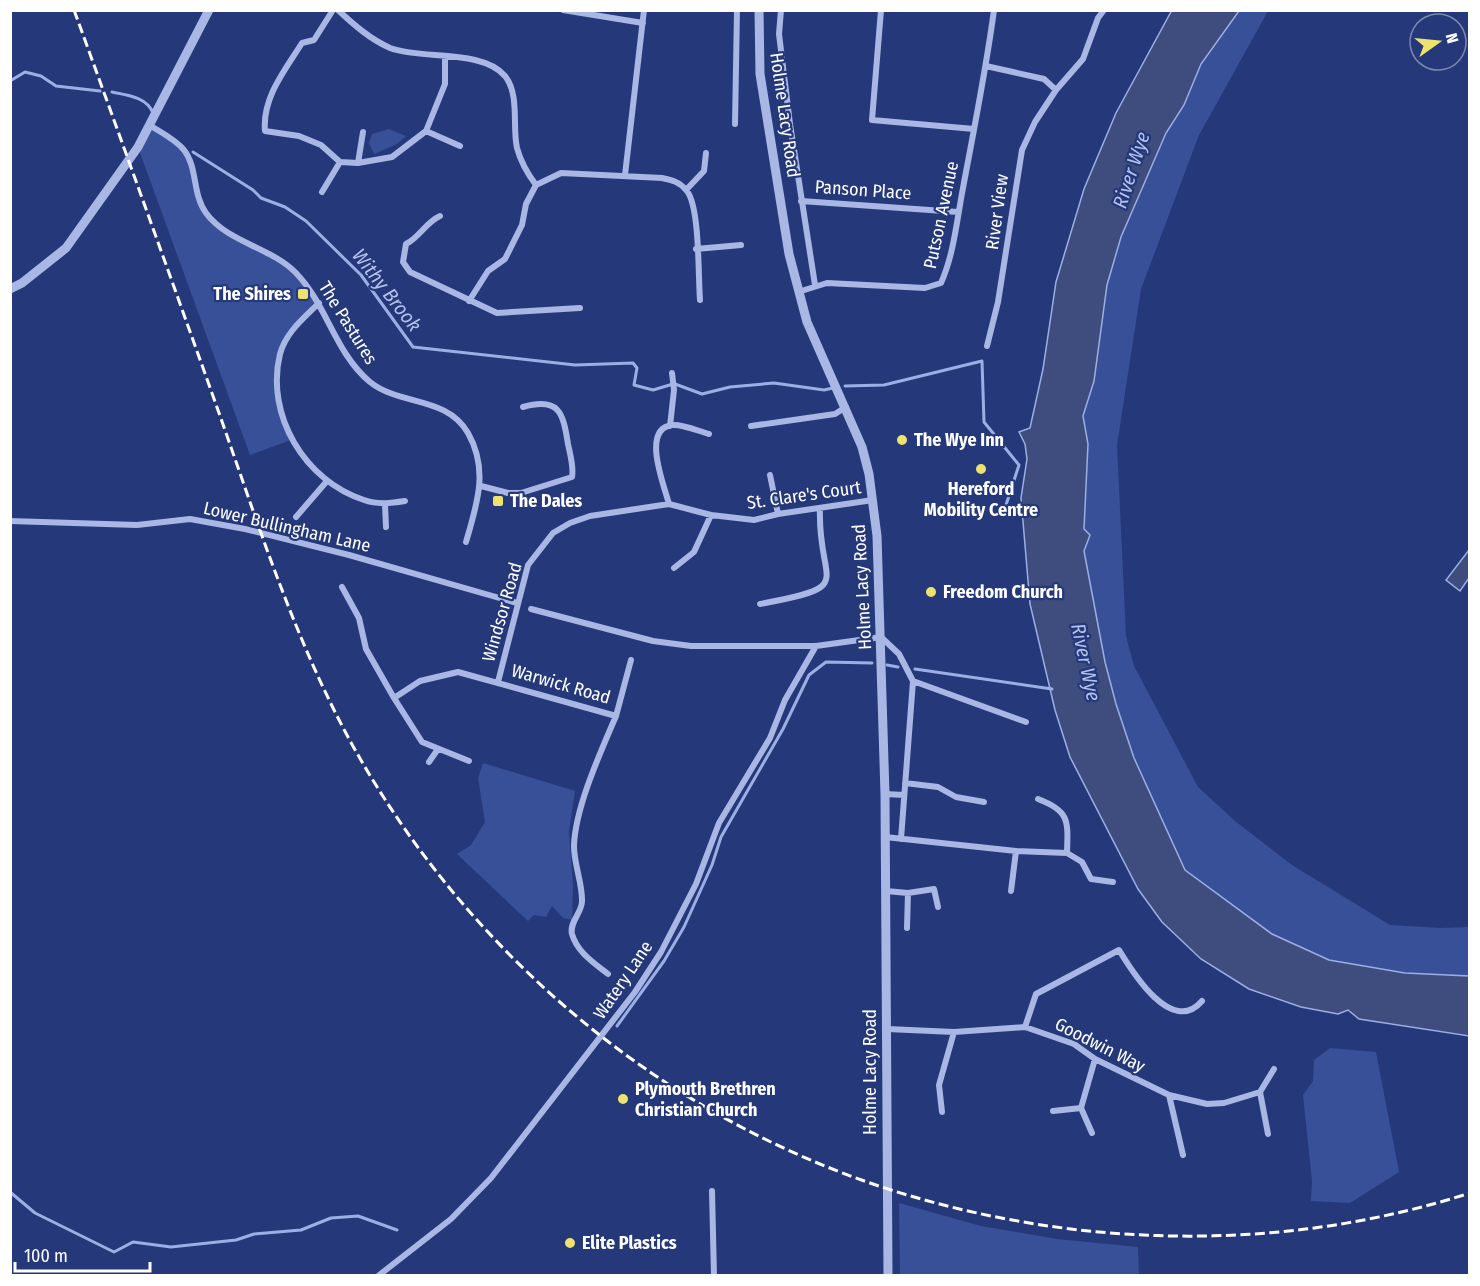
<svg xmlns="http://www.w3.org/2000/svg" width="1480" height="1286" viewBox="0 0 1480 1286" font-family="'Fira Sans Condensed',sans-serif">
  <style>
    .green { fill: #385098 }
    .water { fill: #3e4d7e; stroke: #9cafe5; stroke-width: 1.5 }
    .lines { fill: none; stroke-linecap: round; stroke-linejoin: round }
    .stream { stroke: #9cafe5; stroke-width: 3 }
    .minor { stroke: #a8b7e4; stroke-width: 6 }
    .tertiary { stroke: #a8b7e4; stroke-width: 9 }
    .rail { stroke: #fff; stroke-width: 3; stroke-dasharray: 10 4.5; stroke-linecap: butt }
    .poi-dot { fill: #ede26d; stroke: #25397a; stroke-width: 2 }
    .labels { text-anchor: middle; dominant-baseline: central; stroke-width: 4.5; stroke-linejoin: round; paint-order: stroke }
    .street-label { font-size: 18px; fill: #fff; stroke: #25397a }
    .poi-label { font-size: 18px; font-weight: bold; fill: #fff; stroke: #25397a; text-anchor: start }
    .water-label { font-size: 20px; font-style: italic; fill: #b3c1ec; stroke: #25397a }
  </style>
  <rect width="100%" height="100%" fill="#25397a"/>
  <path class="green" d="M 1239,11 L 1268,11 L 1199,135 L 1141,289 L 1117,445 L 1126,636 L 1134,666 L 1198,787 L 1235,821 L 1292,865 L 1390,925 L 1441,928 L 1469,927 L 1469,976 L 1405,973 L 1329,960 L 1272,934 L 1185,870 L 1134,758 L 1116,704 L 1105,662 L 1084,551 L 1090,535 L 1084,529 L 1083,416 L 1094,381 L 1107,285 L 1121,237 L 1166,133 L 1184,105 L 1201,64 Z
    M 151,126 C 164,137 182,147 189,164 C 197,182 190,196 205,216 C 220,235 248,241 269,253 C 290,265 305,286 319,305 C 311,313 299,321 292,331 C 269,365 281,404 291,440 L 250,455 L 139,150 Z
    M 389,129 L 406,136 L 397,144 L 374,154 L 369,143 L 372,134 Z
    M 483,763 L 575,791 L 569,832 L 573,886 L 572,920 L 563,918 L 552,906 L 546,917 L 534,915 L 528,921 L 457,854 L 471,845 L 485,822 L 478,778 Z
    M 1330,1048 L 1376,1052 L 1399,1172 L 1350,1203 L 1311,1201 L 1312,1181 L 1303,1095 L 1313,1081 L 1314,1060 Z
    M 899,1203 L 981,1226 L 1057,1239 L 1138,1247 L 1139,1275 L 900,1275 Z"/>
  <path class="water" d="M 1172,10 L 1239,11 L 1201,64 L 1184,105 L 1166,133 L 1121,237 L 1107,285 L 1094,381 L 1083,416 L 1088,444 L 1084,529 L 1090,535 L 1084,551 L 1105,662 L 1116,704 L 1134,758 L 1185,870 L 1272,934 L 1329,960 L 1405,973 L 1469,976 L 1469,1036 L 1359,1019 L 1348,1010 L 1338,1014 L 1301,1007 L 1249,989 L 1201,959 L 1162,922 L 1138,889 L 1070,757 L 1055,710 L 1030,604 L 1021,498 L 1027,459 L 1025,444 L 1019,432 L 1030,428 L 1043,369 L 1056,282 L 1084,189 L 1116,113 Z
    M 1469,550 L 1469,578 L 1460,591 L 1446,580 Z"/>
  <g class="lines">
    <path class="stream" d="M 10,81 L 25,72 L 41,76 L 56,86 L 100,91
      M 112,92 C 127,95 147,97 153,113
      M 193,152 L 253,190 L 261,198 L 285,207 L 306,221 L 361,275 L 413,347 L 575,365 L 633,363 L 637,368 L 634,385 L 653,390 L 673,384
      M 675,384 L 702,394 L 730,387 L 774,383 L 824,390 L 833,388
      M 845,386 L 884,385 L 982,361 L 984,422 L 1019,465 L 1005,508 L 1023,509
      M 887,665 L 898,667
      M 915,669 L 1052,689
      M 617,1026 L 664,961 L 684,927 L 712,865 L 721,837 L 783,729 L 809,675 L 826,662 L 872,663
      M 10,1192 L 35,1213 L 114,1252 L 133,1242 L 171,1247 L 236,1240 L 254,1234 L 301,1230 L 331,1218 L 358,1216 L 397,1230"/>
    <path class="minor" d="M 333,10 L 314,40 L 302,43 C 285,70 262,98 265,131 L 299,136 L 321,145 L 340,162 L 358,163 L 392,157 L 426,131 L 445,84 L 445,57
      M 338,10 C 354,25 370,39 390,48 C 422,60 482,49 505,76 C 520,95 512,126 517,148 C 521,163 527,173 536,185
      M 563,10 L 643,23
      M 781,10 L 779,34 L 790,124 L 815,285
      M 881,10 L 872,120 L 974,129
      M 986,66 L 1044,79 L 1056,90
      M 735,124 L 737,10
      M 151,126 C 162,133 175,139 184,150 C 198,168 192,194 206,213 C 228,243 271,247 296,273 C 327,305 335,353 370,382 C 400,406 447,396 468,433 C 489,470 477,504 466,542
      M 426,131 L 460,146
      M 358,163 L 363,132
      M 625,175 L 644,10
      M 686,190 L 704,171 L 706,153
      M 322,192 L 340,162
      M 801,201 L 958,212
      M 440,216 C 425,223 420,237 406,244 L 403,262 L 410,272 L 497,313 L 580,308
      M 696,249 L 741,245
      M 798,292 L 827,283 L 925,288 L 941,283 C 954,254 957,219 963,188 C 974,129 986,70 994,10
      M 469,301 L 488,271 L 505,259 L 522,225 L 526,204 L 536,185 L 561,173 L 662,178 C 672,180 680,182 687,191 C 700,208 698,275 700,300
      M 319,303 C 304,318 286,332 280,354 C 265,415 305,481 364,500 C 378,505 392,503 405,501
      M 987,346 L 998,302 L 1022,150 L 1035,122 L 1056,90 L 1083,59 L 1098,18 L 1104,10
      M 670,426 L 674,390 L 672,373
      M 751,426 L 835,414 L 846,407
      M 770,475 L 778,514
      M 481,486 L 508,493 L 521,493 L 572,477 C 574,467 570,454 568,444 C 563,412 559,397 523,407
      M 385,504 L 386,527
      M 669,504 C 664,485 641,429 672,425 C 683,424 698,431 709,434
      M 296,517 L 327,481
      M 10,521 L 137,525 L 190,519 L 245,529 L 349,555 L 517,603
      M 674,568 L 694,552 L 711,515
      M 342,587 L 359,618 L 366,649 L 394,698
      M 760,604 C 860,585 817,586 820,508
      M 531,609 L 653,641 L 691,646 L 816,646 L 881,637 L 899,654 L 913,681 L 901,839
      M 913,681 L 1026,722
      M 498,682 L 528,565 L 553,533 L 570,523 L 590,516 L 669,504 L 711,515 L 754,520 L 778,514 L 873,500
      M 469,761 L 422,742 L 394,698 L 420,681 L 458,672 L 616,716 L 631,660
      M 429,762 L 438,749
      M 905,783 L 938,787 L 956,797 L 984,802
      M 885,794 L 904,795
      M 1038,799 C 1070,811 1068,821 1067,853
      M 885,837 L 1016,851 L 1067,853 L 1082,862 L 1091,879 L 1113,882
      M 886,891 L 908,893 L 934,889 L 938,907
      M 1011,891 L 1016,851
      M 907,928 L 908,893
      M 608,974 C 594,963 577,952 572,934 C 569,922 583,912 582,900 C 582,882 574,864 574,846 C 575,808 601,751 616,716
      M 1025,1027 L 1036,994 L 1119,950 C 1133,973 1172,1036 1202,1001
      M 887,1029 L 954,1032 L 1025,1027 L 1074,1044 L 1095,1059 L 1169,1095 L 1207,1104 L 1224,1103 L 1260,1092
      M 1169,1095 L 1183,1155
      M 1081,1108 L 1092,1133
      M 1053,1111 L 1081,1108 L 1095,1059
      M 942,1112 L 939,1085 L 954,1032
      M 1268,1134 L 1260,1092 L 1274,1069
      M 712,1191 L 714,1276
      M 378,1276 L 451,1219 L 491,1178 L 635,992 L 661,952 L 696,884 L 719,823 L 770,738 L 785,700 L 816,646"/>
    <path class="tertiary" d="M 759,10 L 760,74 L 789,254 L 807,322 L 862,447 L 869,474 L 877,536 L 885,794 L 888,1276
      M 10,289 L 22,283 L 66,248 L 138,147 L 209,10"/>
    <path class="rail" d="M 74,10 C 121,139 167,267 213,396 C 254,511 290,629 348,737 C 469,960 676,1130 921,1199 C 1099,1249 1293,1250 1470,1193"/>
  </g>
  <g class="poi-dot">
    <rect x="297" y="288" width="12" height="12" rx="3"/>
    <circle cx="902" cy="440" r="6"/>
    <circle cx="981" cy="469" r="6"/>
    <rect x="492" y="495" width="12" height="12" rx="3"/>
    <circle cx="931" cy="592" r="6"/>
    <circle cx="623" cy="1099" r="6"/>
    <circle cx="570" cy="1243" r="6"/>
  </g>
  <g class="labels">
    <g class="street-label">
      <text transform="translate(785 115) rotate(82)">Holme Lacy Road</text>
      <text transform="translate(863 190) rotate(4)">Panson Place</text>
      <text transform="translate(997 212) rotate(-82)">River View</text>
      <text transform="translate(941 215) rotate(-78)">Putson Avenue</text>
      <text transform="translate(348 323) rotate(58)">The Pastures</text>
      <text transform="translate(804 495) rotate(-8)">St. Clare's Court</text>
      <text transform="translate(287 527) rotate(13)">Lower Bullingham Lane</text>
      <text transform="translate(862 587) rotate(-93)">Holme Lacy Road</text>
      <text transform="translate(502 612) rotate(-74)">Windsor Road</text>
      <text transform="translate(561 684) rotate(16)">Warwick Road</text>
      <text transform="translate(623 980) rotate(-56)">Watery Lane</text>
      <text transform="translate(1100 1045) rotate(27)">Goodwin Way</text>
      <text transform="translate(870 1072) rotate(-90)">Holme Lacy Road</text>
    </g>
    <g class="poi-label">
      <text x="291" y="294" text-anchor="end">The Shires</text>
      <text x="914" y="440">The Wye Inn</text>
      <text x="981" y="489" text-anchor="middle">Hereford<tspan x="981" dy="21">Mobility Centre</tspan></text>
      <text x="510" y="501">The Dales</text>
      <text x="943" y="592">Freedom Church</text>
      <text x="635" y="1089">Plymouth Brethren<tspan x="635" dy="21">Christian Church</tspan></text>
      <text x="582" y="1243">Elite Plastics</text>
    </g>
    <g class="water-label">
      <text transform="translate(1131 170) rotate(-72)">River Wye</text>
      <text transform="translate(387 290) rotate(52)">Withy Brook</text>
      <text transform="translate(1086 662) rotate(78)">River Wye</text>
    </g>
  </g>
  <rect width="1480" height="1286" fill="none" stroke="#ffffff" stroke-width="24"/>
  <g transform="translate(1438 42) rotate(75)"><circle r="28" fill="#25397a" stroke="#7c88af" stroke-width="1.5"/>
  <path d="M0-4.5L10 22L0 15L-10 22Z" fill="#ede26d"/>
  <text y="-9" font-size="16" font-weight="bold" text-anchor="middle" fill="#ffffff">N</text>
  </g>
  <path d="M15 1262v9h135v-9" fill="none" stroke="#ffffff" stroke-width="3"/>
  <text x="24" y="1262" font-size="18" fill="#ffffff" stroke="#25397a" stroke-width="4.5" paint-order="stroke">100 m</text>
</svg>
